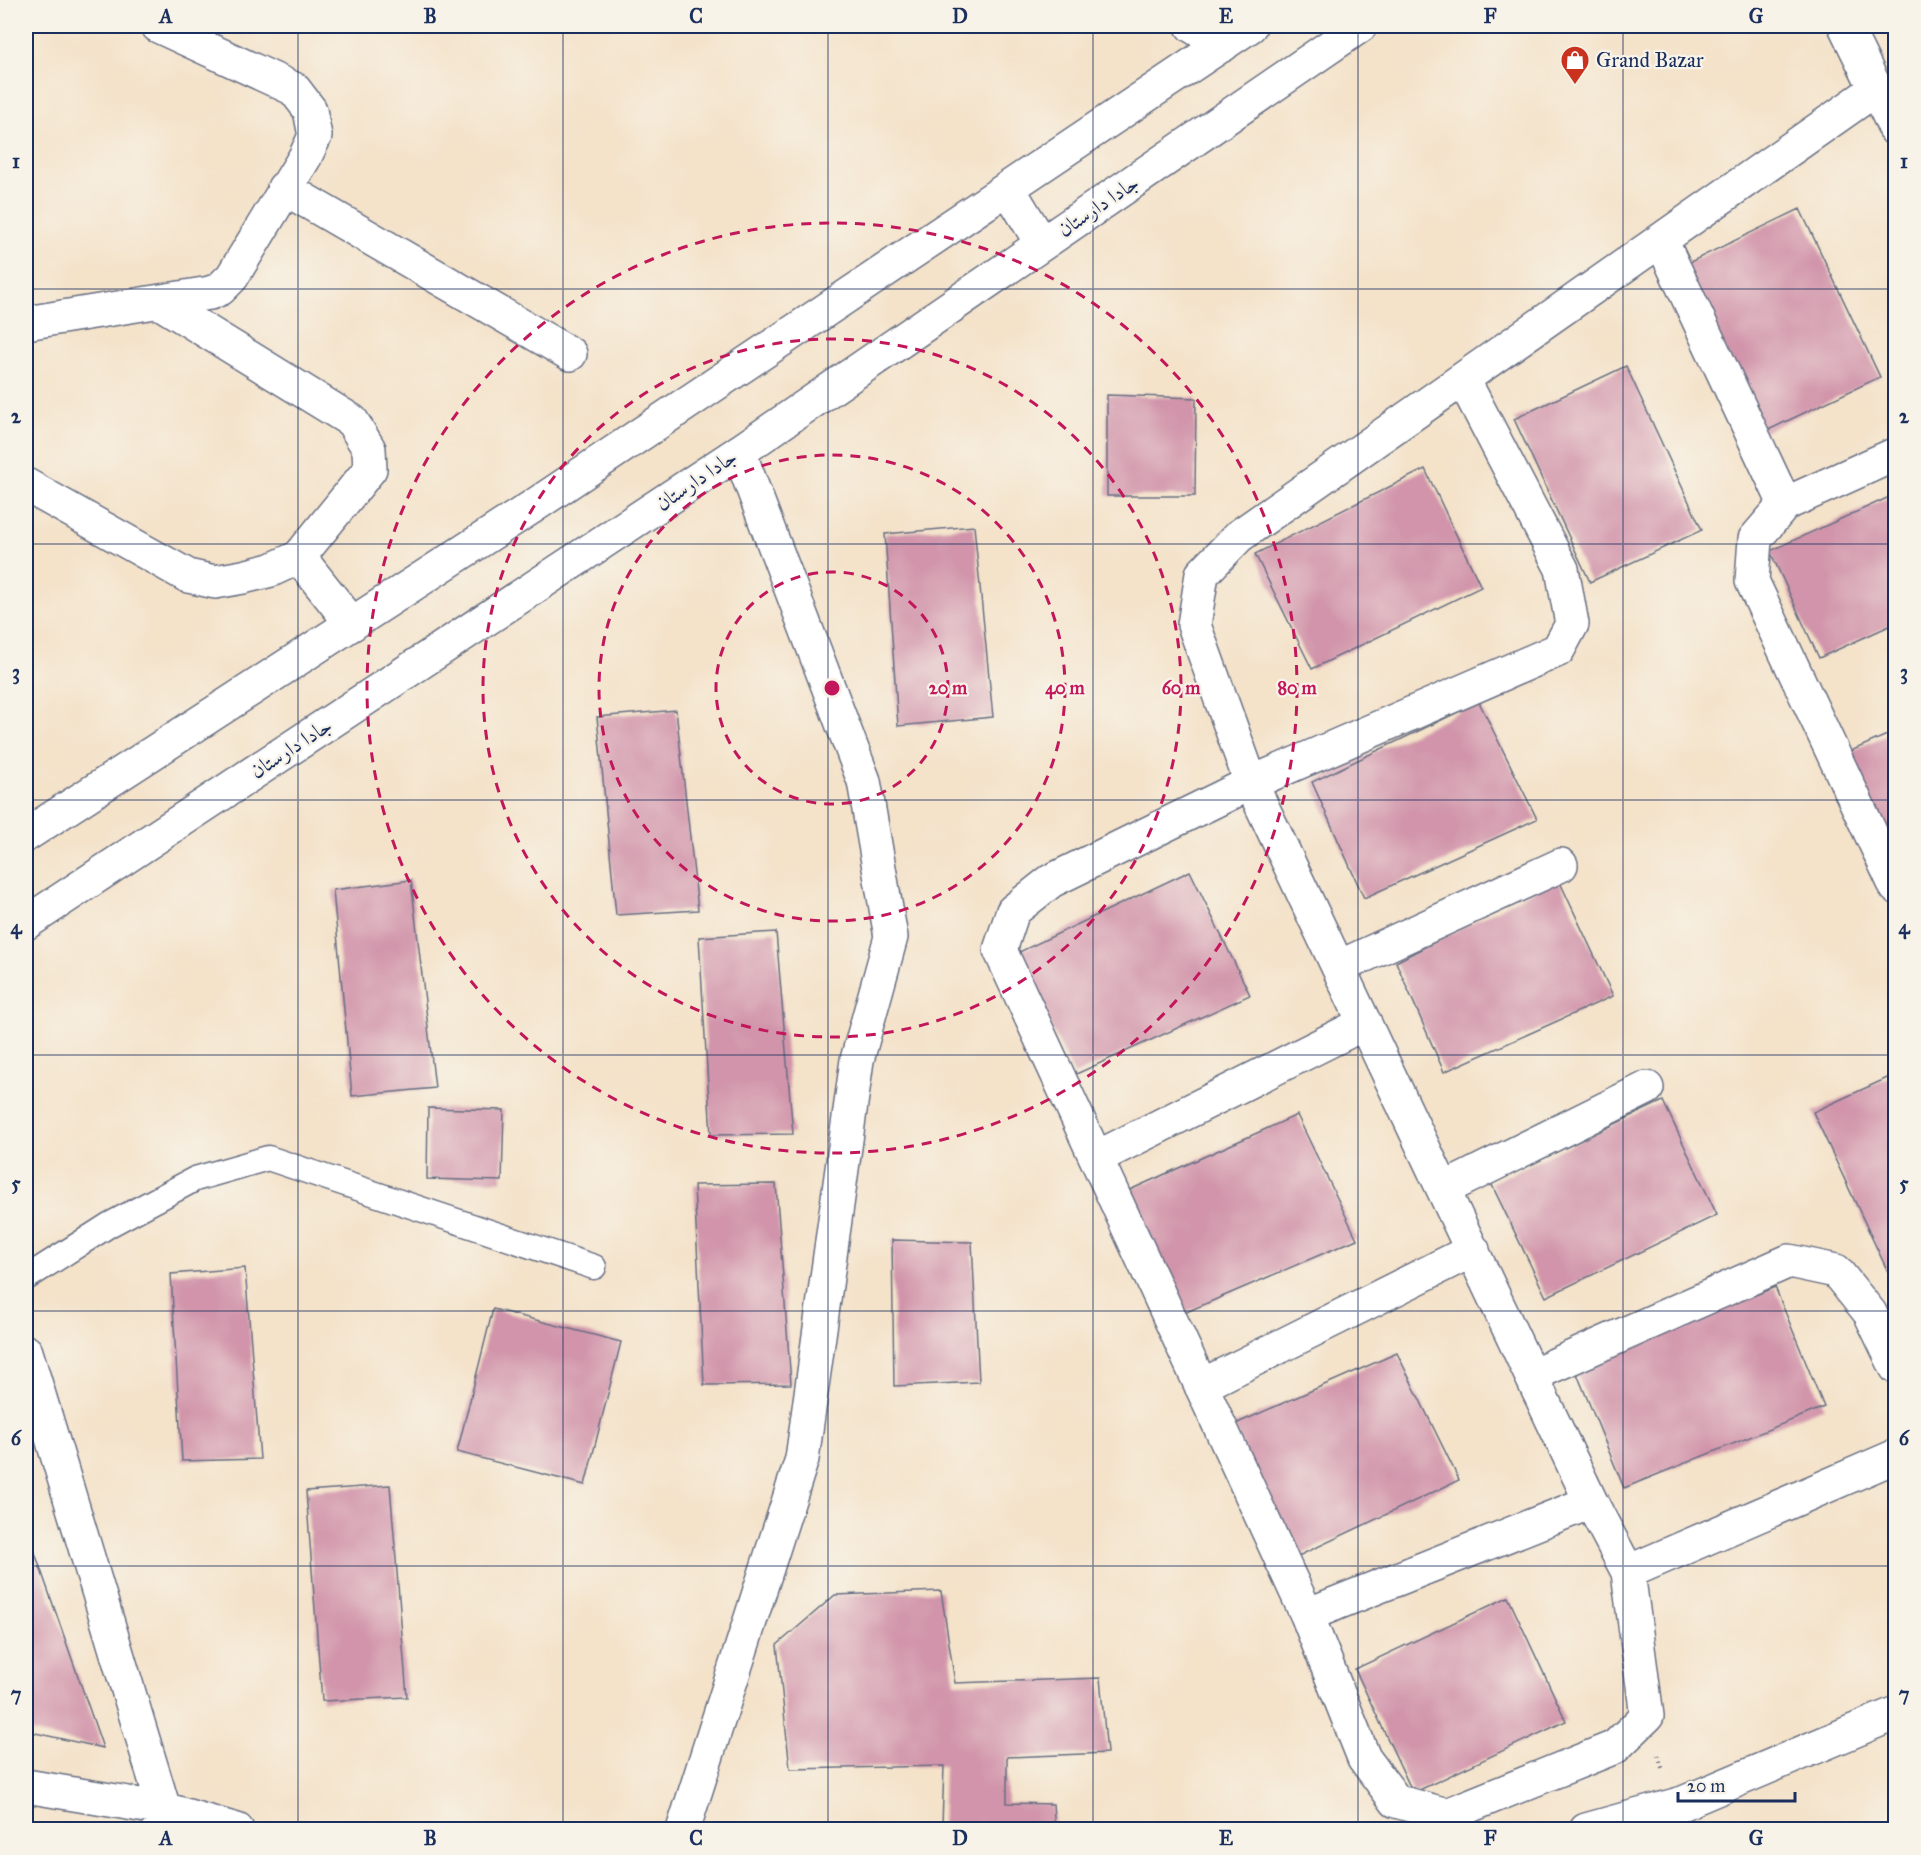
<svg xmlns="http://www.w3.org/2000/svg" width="1921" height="1855" viewBox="0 0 1921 1855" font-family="'IM FELL Great Primer',Amiri,serif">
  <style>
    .building { fill: #d194aa }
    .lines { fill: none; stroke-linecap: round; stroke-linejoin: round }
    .lane-casing { stroke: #676e83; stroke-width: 27 }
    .street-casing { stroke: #676e83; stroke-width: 36 }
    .secondary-casing { stroke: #676e83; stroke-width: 36 }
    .path { stroke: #676e83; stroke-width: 4; stroke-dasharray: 1.5 4.5; stroke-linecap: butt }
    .lane { stroke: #fff; stroke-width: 24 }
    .street { stroke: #fff; stroke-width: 33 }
    .secondary { stroke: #fff; stroke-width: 33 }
    .grid { fill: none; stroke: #1b2f5e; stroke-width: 1.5; stroke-opacity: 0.55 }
    .ring { fill: none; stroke: #c2185b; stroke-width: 3; stroke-dasharray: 10 8 }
    .labels { text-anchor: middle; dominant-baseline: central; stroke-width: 4.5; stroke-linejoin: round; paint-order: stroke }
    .poi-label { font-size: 21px; fill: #1b2f5e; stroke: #f7f3e8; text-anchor: start }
    .street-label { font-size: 21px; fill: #1b2f5e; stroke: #f7f3e8 }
    .centre { fill: #c2185b; stroke: #f7f3e8; stroke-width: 3 }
    .ring-label { font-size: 18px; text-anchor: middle; font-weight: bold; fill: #c2185b; stroke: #f7f3e8; stroke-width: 4.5; stroke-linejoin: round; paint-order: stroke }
    .neatline { fill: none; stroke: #1b2f5e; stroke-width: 2 }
    .grid-label { font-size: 20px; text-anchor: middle; font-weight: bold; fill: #1b2f5e }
  </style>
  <rect width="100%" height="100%" fill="#f7f3e8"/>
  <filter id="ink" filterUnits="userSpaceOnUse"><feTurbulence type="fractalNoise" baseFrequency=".0167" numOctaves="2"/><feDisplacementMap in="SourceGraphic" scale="12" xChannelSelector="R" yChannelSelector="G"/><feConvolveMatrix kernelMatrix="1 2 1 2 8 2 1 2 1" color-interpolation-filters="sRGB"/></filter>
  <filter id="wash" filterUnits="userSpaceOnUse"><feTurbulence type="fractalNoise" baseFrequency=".008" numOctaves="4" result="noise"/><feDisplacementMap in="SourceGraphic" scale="24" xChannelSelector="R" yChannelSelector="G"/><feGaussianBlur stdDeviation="1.35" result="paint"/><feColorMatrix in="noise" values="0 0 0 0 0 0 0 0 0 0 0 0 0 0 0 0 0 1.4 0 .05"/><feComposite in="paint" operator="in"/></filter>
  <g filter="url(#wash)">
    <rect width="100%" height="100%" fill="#f4e2c9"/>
    <g id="blocks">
      <path class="building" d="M 1800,209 L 1880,377 L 1764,432 L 1684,265 Z
        M 1626,366 L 1702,530 L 1590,582 L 1514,419 Z
        M 1107,395 L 1196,398 L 1195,496 L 1107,496 Z
        M 1425,469 L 1481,587 L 1312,669 L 1255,554 Z
        M 1896,494 L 1896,623 L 1819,658 L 1770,551 Z
        M 974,526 L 993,717 L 898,726 L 885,534 Z
        M 1479,702 L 1537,819 L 1364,898 L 1312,782 Z
        M 676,710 L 698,910 L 616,915 L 597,717 Z
        M 1896,731 L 1896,862 L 1844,754 Z
        M 1190,871 L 1250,995 L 1074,1075 L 1017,953 Z
        M 1558,878 L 1613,996 L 1444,1072 L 1396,962 Z
        M 411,880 L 435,1088 L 352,1096 L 333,890 Z
        M 776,932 L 793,1134 L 711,1135 L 699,937 Z
        M 1896,1074 L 1896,1289 L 1813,1112 Z
        M 1663,1101 L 1717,1215 L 1546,1297 L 1491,1183 Z
        M 428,1108 L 504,1110 L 502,1181 L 427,1179 Z
        M 1297,1115 L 1357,1239 L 1177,1316 L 1123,1193 Z
        M 776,1184 L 791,1384 L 704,1385 L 694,1185 Z
        M 892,1240 L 972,1242 L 979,1382 L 894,1386 Z
        M 245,1268 L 260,1459 L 182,1461 L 171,1274 Z
        M 1775,1287 L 1824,1407 L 1624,1488 L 1575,1369 Z
        M 493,1309 L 621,1342 L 585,1485 L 457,1452 Z
        M 1397,1353 L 1459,1480 L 1292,1559 L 1233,1425 Z
        M 390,1485 L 407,1697 L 322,1701 L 306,1491 Z
        M 26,1527 L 103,1748 L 26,1731 Z
        M 941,1591 L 955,1683 L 1100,1678 L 1107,1753 L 1007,1757 L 1007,1803 L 1053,1804 L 1055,1830 L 901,1830 L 942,1825 L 944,1766 L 790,1769 L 777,1645 L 835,1595 Z
        M 1508,1597 L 1566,1721 L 1413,1793 L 1355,1669 Z"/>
    </g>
  </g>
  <g filter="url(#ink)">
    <use href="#blocks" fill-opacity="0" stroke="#676e83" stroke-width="1.5"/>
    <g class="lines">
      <g class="lane-casing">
        <path id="lane" d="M 26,1278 L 109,1225 L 195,1179 L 268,1158 L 594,1267"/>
      </g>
      <g class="street-casing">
        <path id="street" d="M 1192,26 L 1223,45
          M 1876,89 L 1239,536 L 1202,574 L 1194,625 L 1251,783 L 1591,1502 L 1628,1572 L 1896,1456
          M 284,188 L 570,354
          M 1661,240 L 1785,504
          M 26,323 L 210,293 L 220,289 L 232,277 L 305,157 L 315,136 L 310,110 L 294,89 L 158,26
          M 1463,379 L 1562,569 L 1572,624 L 1558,650 L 1251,783 L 1051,881 L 1013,911 L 1000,950 L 1307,1615 L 1364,1758 L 1396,1801 L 1447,1815 L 1615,1747 L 1647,1716 L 1628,1572
          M 1896,454 L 1785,504 L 1755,539 L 1752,581 L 1896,887
          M 26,485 L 188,576 L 215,582 L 243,577 L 271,570 L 299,557 L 370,469 L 369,449 L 352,421 L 159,302
          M 299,557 L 352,624
          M 1339,967 L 1561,865
          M 1096,1158 L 1365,1023
          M 1444,1189 L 1647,1088
          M 26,1352 L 164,1809 L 158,1830
          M 1532,1375 L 1789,1261 L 1836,1271 L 1870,1313 L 1896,1367
          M 1201,1386 L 1473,1250
          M 1307,1615 L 1591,1502
          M 26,1786 L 164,1809 L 237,1830
          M 683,1830 L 802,1459 L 857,1060 L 891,937 L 864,781 L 739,452
          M 1586,1830 L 1683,1803 L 1896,1713"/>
      </g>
      <g class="secondary-casing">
        <path id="secondary" d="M 1845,26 L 1896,130
          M 1008,188 L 1042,244
          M 26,835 L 532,507 L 1250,26
          M 26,923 L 739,452 L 1360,26"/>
      </g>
      <path class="path" d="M 1658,1755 L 1663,1771"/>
      <use href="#lane" class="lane"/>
      <use href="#street" class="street"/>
      <use href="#secondary" class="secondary"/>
    </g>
  </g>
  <path class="grid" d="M 298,26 L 298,1830M 563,26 L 563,1830M 828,26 L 828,1830M 1093,26 L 1093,1830M 1358,26 L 1358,1830M 1623,26 L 1623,1830M 26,289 L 1896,289M 26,544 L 1896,544M 26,800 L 1896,800M 26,1055 L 1896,1055M 26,1311 L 1896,1311M 26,1566 L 1896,1566"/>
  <g class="ring">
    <circle cx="832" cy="688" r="116"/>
    <circle cx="832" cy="688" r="233"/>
    <circle cx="832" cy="688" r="349"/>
    <circle cx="832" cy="688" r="465"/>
  </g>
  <defs>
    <g id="shop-pin" transform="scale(1.5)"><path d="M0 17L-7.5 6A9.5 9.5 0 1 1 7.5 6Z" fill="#c8321e" stroke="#f7f3e8"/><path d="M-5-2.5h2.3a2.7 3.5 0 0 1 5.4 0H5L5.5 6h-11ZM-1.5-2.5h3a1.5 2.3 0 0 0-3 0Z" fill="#fff"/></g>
  </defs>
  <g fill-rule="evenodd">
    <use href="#shop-pin" x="1575" y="60"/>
  </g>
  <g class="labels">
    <g class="poi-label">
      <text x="1596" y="60">Grand Bazar</text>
    </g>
    <g class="street-label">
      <text transform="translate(1098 206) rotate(-34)">جادا دارستان</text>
      <text transform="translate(696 480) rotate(-34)">جادا دارستان</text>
      <text transform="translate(291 748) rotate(-33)">جادا دارستان</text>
    </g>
  </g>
  <circle cx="832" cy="688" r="9" class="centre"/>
  <g class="ring-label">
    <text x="948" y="694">20 m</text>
    <text x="1065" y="694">40 m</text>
    <text x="1181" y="694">60 m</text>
    <text x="1297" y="694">80 m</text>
  </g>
  <rect width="1921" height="1855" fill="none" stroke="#f7f3e8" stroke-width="66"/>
  <path d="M1678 1792v9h117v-9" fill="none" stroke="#1b2f5e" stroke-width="3"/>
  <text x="1687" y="1792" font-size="18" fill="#1b2f5e" stroke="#f7f3e8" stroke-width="4.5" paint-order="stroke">20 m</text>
  <rect x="33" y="33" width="1855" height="1789" class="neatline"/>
  <g class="grid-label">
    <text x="166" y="23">A</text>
    <text x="430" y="23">B</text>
    <text x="696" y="23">C</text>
    <text x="960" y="23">D</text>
    <text x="1226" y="23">E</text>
    <text x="1490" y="23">F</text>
    <text x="1756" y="23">G</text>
    <text x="16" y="168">1</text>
    <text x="1904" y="168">1</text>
    <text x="16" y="423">2</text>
    <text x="1904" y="423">2</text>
    <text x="16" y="679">3</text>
    <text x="1904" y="679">3</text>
    <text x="16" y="934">4</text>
    <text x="1904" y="934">4</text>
    <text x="16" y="1190">5</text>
    <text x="1904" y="1190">5</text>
    <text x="16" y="1445">6</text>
    <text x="1904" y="1445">6</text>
    <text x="16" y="1701">7</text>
    <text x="1904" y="1701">7</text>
    <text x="166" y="1845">A</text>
    <text x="430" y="1845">B</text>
    <text x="696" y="1845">C</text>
    <text x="960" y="1845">D</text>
    <text x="1226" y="1845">E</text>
    <text x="1490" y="1845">F</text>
    <text x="1756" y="1845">G</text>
  </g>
</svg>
